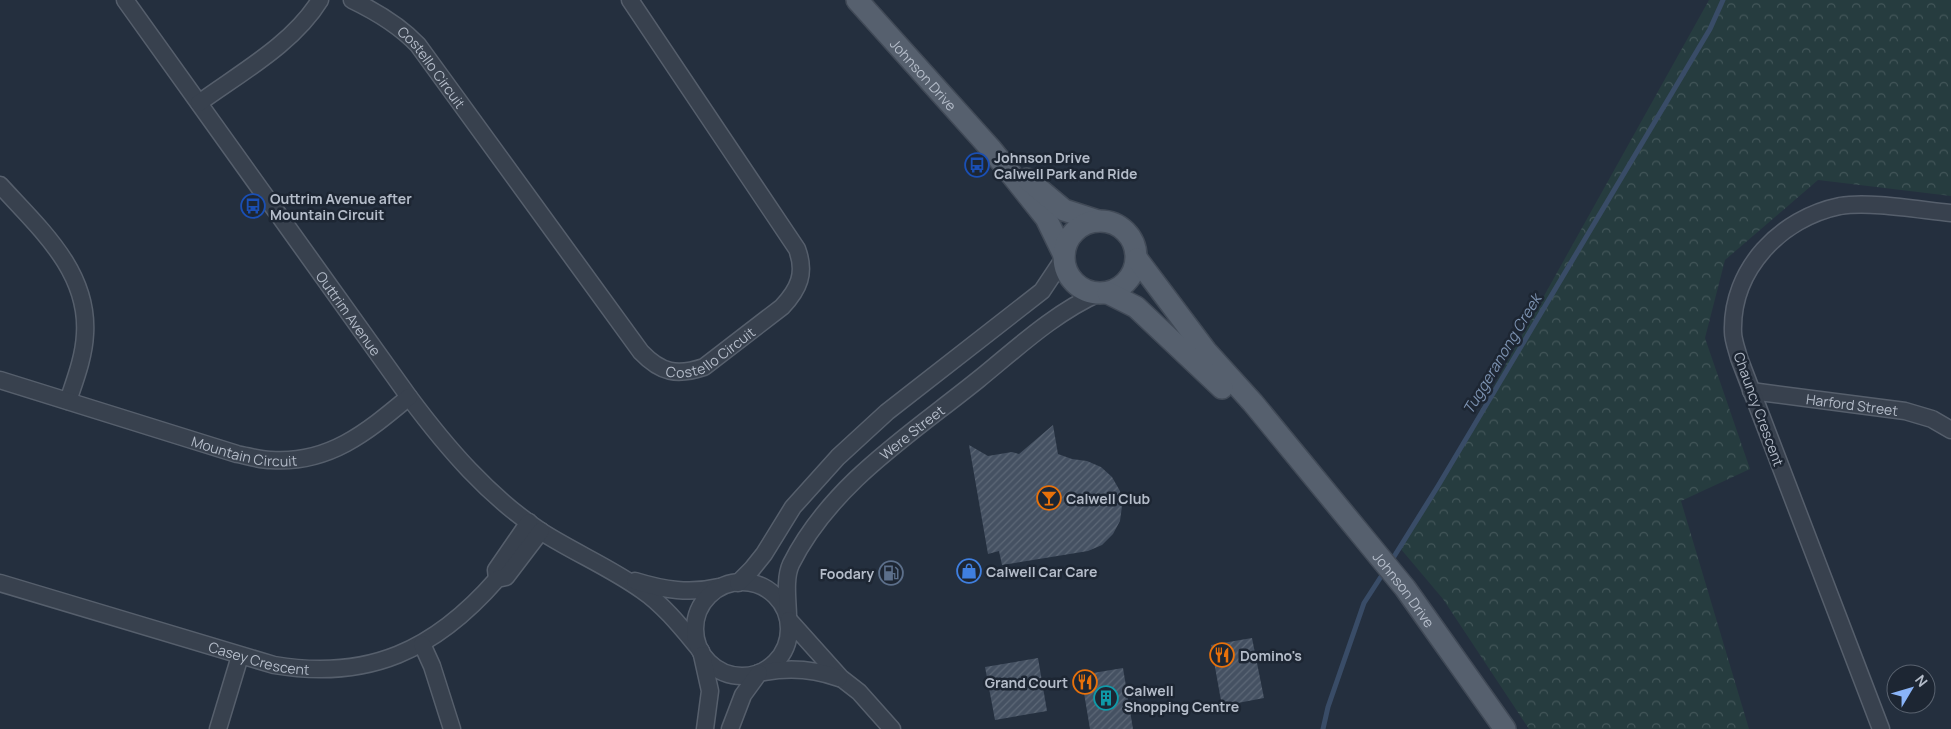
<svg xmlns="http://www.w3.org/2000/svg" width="1951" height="729" viewBox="0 0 1951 729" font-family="Manrope,sans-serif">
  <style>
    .forest { fill: url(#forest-crowns) }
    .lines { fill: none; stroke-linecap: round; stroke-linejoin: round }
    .stream { stroke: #394c67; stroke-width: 5 }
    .building { fill: url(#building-hatch) }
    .minor-casing { stroke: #565f6c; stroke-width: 19 }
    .major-casing { stroke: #414a57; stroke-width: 24 }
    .minor { stroke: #38414e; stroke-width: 16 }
    .major { stroke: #56606e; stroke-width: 21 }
    .labels { text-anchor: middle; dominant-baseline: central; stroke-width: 5; stroke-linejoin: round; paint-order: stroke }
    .street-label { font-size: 14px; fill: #b4bcc9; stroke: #1d2633 }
    .poi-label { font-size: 14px; font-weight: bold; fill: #b4bcc9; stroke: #1d2633; text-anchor: start }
    .water-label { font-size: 15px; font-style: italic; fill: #7c92b1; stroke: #1d2633 }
  </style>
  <defs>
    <pattern id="forest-crowns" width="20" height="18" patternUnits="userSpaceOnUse" patternTransform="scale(1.25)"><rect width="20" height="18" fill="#263c3f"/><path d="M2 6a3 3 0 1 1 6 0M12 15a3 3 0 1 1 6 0" fill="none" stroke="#435659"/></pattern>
    <pattern id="building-hatch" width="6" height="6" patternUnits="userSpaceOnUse" patternTransform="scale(1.25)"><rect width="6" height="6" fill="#455162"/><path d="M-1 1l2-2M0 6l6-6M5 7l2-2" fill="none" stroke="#5d6877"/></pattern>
  </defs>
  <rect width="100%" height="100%" fill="#242f3e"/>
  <path class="forest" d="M 1709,0 L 1951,0 L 1951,196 L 1818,180 L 1725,260 L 1705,338 L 1750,469 L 1681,501 L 1749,729 L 1529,729 L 1443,599 L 1400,548 L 1438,486 Z"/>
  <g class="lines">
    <path class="stream" d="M 1390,563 L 1438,486 L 1710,29 L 1723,0
      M 1323,729 L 1328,707 L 1364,603 L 1384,572"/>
  </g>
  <path class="building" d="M 1053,425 L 1058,454 L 1072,459 L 1087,461 L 1101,467 L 1112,477 L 1120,491 L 1122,506 L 1120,521 L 1113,534 L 1102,545 L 1088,551 L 1002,565 L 999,551 L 988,554 L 969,445 L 988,456 L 1012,452 L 1019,454 Z
    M 1252,638 L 1264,698 L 1222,706 L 1211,645 Z
    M 1038,658 L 1047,711 L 995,720 L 985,667 Z
    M 1123,668 L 1133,729 L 1090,729 L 1081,675 Z"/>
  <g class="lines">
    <g class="minor-casing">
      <g id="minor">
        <path id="s1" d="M 125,0 L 409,397 C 447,448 488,496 542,532 C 575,553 611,568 643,591 C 664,605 685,632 701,651"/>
        <path id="s2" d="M 352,0 C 377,12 399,25 418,45 L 641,352 C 661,373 677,376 704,367 L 782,307 C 799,289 806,273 797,249 L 630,0"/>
        <path d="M 199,103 C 240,73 293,44 320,0"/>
        <path d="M 0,185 C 39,228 89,271 85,334 C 84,357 75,380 68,401"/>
        <path id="s3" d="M 0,380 L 237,454 C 248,456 259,460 271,460 C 329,464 367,432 409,397"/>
        <path id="s4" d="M 1751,391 L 1905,411 L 1932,419 L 1951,430"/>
        <path d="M 497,579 L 496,570 L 529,522"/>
        <path d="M 635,581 C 664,590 690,594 719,587"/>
        <circle cx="742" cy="629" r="47"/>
        <path id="s5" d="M 0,583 L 274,665 C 369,681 435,650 497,579 L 506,577 L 541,531"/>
        <path d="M 738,583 L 752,569 L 764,554 L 793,507 L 838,457 L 887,412 L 1042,291 L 1064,258"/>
        <path id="s6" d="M 788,617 C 788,602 784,579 791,564 C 831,484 911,434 979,379 C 1016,349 1054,313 1099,293"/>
        <path d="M 789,620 L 841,678 L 859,692 L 892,729"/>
        <path d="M 422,644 L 432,666 L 452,729"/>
        <path d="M 702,655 L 710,691 L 705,729"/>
        <path d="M 765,672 C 791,667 814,669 839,678"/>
        <path d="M 218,729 L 240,656"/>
        <path d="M 730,729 L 743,695 L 759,673"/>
        <path d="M 1881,729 L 1739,358 C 1737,350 1733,340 1733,332 C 1731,269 1781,218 1840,206 C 1870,201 1920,210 1951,213"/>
      </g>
    </g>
    <g class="major-casing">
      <g id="major">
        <path id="s7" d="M 857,0 L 991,149 L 1046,218 L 1064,255"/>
        <path d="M 1027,179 L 1064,210 L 1098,221"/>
        <circle cx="1100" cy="257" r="36"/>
        <path id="s8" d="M 1137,259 L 1206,351 L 1253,403 L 1405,588 L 1505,729"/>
        <path d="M 1108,293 L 1136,307 L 1222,388"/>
      </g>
    </g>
    <use href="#minor" class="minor"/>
    <use href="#major" class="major"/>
  </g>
  <defs>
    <g id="bus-ring" transform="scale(1.25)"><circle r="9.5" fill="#1d2633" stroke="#1a4fb4" stroke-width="1.5"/><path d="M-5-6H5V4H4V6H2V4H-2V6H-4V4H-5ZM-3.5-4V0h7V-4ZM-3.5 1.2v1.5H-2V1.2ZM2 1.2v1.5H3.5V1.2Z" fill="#1a4fb4"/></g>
    <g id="bar-ring" transform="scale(1.25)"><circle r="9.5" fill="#1d2633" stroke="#e8710a" stroke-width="1.5"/><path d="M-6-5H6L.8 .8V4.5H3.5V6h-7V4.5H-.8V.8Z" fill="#e8710a"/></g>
    <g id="shop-ring" transform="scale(1.25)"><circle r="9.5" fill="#1d2633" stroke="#3f7fe0" stroke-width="1.5"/><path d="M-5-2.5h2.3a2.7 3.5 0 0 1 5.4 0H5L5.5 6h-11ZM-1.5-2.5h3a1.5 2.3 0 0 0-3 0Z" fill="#3f7fe0"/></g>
    <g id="fuel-ring" transform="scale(1.25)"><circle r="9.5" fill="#1d2633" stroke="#5c6f8a" stroke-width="1.5"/><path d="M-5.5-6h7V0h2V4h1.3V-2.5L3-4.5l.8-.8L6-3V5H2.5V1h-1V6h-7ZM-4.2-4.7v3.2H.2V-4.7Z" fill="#5c6f8a"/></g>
    <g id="restaurant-ring" transform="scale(1.25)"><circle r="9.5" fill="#1d2633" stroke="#e8710a" stroke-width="1.5"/><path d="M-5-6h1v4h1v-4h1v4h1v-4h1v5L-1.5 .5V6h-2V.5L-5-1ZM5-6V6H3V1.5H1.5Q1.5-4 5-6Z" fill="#e8710a"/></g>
    <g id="building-ring" transform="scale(1.25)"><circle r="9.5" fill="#1d2633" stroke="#0f9aa8" stroke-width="1.5"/><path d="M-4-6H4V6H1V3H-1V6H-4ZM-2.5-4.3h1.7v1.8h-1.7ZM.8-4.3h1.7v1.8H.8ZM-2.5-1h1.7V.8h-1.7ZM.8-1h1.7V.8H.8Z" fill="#0f9aa8"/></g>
  </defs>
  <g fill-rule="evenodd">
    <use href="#bus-ring" x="977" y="165"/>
    <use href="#bus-ring" x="253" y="206"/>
    <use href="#bar-ring" x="1049" y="498"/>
    <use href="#shop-ring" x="969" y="571"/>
    <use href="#fuel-ring" x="891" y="573"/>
    <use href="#restaurant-ring" x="1222" y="655"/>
    <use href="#restaurant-ring" x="1085" y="682"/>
    <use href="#building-ring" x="1106" y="698"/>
  </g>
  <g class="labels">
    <g class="street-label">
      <text stroke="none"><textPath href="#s2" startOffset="106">Costello Circuit</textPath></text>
      <text stroke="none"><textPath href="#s7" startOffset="100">Johnson Drive</textPath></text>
      <text stroke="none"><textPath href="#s1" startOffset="385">Outtrim Avenue</textPath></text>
      <text stroke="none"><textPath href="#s2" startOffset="541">Costello Circuit</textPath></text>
      <text stroke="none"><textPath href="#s4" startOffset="102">Harford Street</textPath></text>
      <text transform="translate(1759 409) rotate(70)">Chauncy Crescent</text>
      <text stroke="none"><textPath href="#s6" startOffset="234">Were Street</textPath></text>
      <text stroke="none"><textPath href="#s3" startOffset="255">Mountain Circuit</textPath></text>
      <text stroke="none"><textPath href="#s8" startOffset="425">Johnson Drive</textPath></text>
      <text stroke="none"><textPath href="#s5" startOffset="270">Casey Crescent</textPath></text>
    </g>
    <g class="poi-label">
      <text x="994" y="157">Johnson Drive<tspan x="994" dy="16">Calwell Park and Ride</tspan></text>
      <text x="270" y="198">Outtrim Avenue after<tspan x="270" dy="16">Mountain Circuit</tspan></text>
      <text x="1066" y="498">Calwell Club</text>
      <text x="986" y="571">Calwell Car Care</text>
      <text x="874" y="573" text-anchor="end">Foodary</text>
      <text x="1240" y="655">Domino's</text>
      <text x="1068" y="682" text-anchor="end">Grand Court</text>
      <text x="1124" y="690">Calwell<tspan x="1124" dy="16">Shopping Centre</tspan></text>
    </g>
    <g class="water-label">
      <text transform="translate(1502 354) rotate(-59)">Tuggeranong Creek</text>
    </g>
  </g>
  <g transform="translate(1911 689) rotate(52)"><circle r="24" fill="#1d2633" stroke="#59626f"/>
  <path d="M0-4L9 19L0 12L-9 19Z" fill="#8ab4f8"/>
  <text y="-8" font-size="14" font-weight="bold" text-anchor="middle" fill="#b4bcc9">N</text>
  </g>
</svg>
